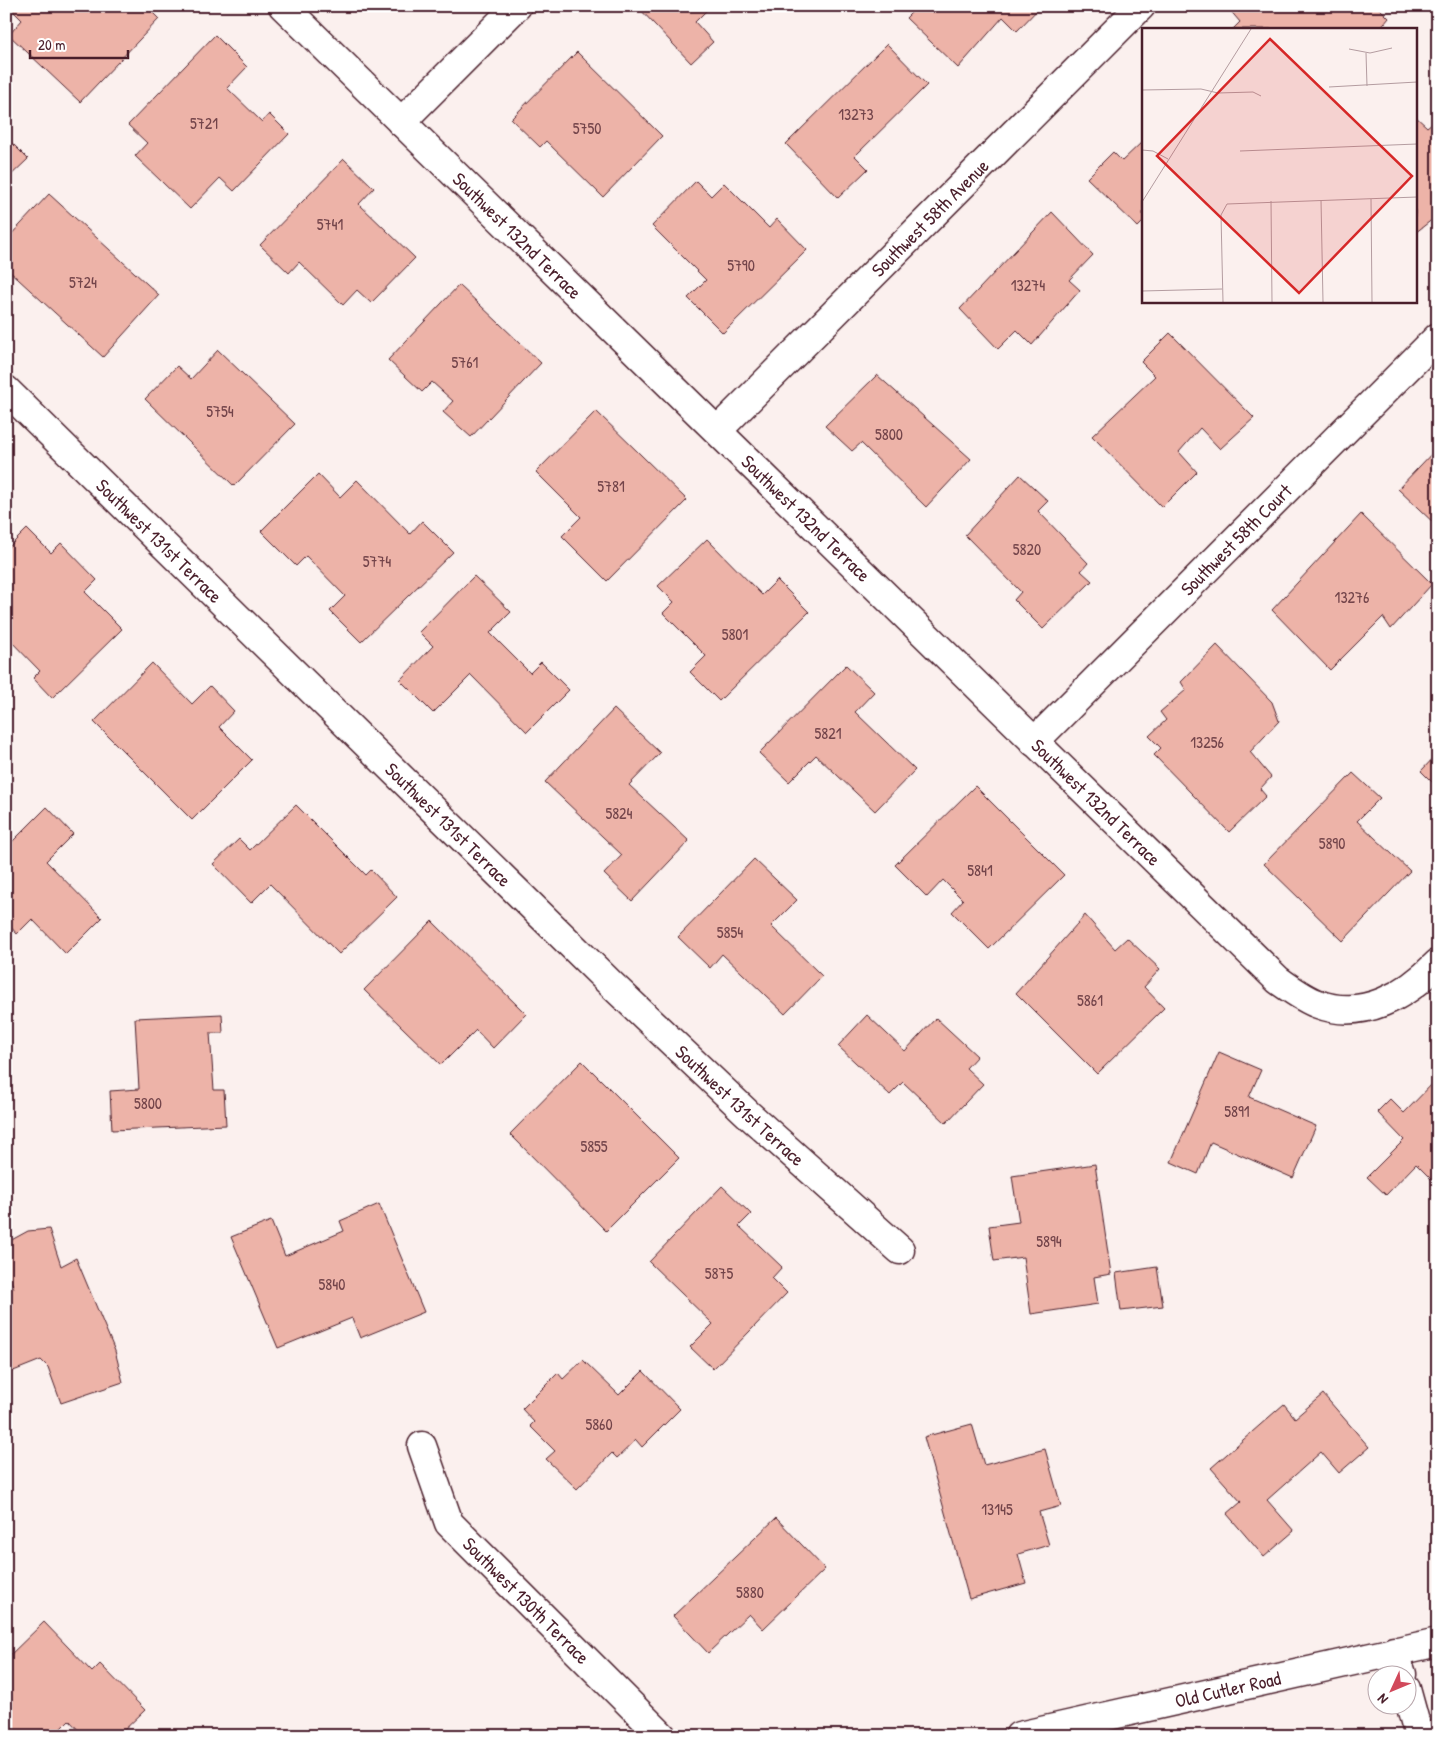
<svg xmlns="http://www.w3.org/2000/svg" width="1444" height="1742" viewBox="0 0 1444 1742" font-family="'Patrick Hand',sans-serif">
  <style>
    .building { fill: #edb3a8; stroke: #4a1f2b }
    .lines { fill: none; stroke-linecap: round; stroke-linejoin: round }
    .minor-casing { stroke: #4a1f2b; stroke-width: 31 }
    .secondary-casing { stroke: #4a1f2b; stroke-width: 31 }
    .minor { stroke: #fff; stroke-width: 28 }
    .secondary { stroke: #fff; stroke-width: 28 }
    .labels { text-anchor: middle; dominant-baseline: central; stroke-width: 4.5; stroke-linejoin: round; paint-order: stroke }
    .number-label { font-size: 16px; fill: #73444a }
    .street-label { font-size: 19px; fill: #4a1f2b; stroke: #fff }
    .inset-road { fill: none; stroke: #b49ca0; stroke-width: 1 }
    .view { fill: #d62828; fill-opacity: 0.15; stroke: #d62828; stroke-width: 2.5 }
    .inset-edge { fill: none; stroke: #4a1f2b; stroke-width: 2.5 }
  </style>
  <rect width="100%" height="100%" fill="#fbf0ee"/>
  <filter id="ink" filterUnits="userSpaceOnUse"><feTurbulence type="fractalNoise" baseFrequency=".02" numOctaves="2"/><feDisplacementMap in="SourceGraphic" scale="10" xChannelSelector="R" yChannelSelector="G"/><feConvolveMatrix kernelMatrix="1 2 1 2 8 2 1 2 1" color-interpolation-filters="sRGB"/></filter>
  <g filter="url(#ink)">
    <path class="building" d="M 8,6 L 146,6 L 159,19 L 80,102 L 9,35 L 22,20 Z
      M 637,6 L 711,6 L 695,22 L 713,42 L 691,63 Z
      M 918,6 L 1041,6 L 1017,31 L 1003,17 L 958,68 L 906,18 Z
      M 1232,6 L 1377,6 L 1389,18 L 1380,29 L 1233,29 L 1240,22 L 1229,9 Z
      M 215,35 L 247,67 L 227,88 L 262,122 L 269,114 L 289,134 L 234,191 L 220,178 L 190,209 L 135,156 L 147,143 L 128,125 Z
      M 887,44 L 927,85 L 855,156 L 868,169 L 838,198 L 786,144 Z
      M 577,52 L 662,136 L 603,197 L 546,141 L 540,147 L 511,119 Z
      M 1415,116 L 1427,127 L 1438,118 L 1438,196 L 1432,202 L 1438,208 L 1438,215 L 1415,233 Z
      M 6,137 L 28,159 L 6,180 Z
      M 1143,141 L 1143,222 L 1138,227 L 1087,178 L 1113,152 L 1122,161 Z
      M 344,159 L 374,188 L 359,204 L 415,258 L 371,303 L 357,290 L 343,305 L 299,262 L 289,273 L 260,245 Z
      M 696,181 L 711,196 L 724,183 L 769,228 L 777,219 L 807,250 L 723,333 L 688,298 L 706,280 L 652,226 Z
      M 49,194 L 159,295 L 103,357 L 6,268 L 6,240 Z
      M 1052,212 L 1093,255 L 1069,280 L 1080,290 L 1032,345 L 1017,330 L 998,349 L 960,309 Z
      M 459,285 L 541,363 L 471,437 L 443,412 L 453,401 L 432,382 L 422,392 L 388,360 Z
      M 1170,333 L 1254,418 L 1220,449 L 1200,428 L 1179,452 L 1197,472 L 1162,507 L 1092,436 L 1155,376 L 1141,362 Z
      M 218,350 L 295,424 L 234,486 L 145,399 L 177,366 L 191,379 Z
      M 877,375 L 971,459 L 926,507 L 861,443 L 852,451 L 825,426 Z
      M 596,411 L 687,500 L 607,581 L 562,536 L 581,517 L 536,472 Z
      M 1438,447 L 1438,527 L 1398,489 Z
      M 318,474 L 340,497 L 357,480 L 410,534 L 422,521 L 453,552 L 361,642 L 330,611 L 345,596 L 306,556 L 296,566 L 261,531 Z
      M 1020,475 L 1048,501 L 1038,511 L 1088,563 L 1081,571 L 1092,581 L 1043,629 L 1014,600 L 1021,592 L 965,535 Z
      M 1361,514 L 1432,584 L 1391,629 L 1383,617 L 1330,670 L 1272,610 Z
      M 27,529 L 51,553 L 61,543 L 97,580 L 85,592 L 122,629 L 52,698 L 33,678 L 40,671 L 6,636 L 6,550 Z
      M 707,539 L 762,595 L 777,580 L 809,612 L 719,701 L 690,672 L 706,656 L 663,613 L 674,602 L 658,586 Z
      M 474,576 L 511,612 L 490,633 L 530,673 L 541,662 L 569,690 L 527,732 L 471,675 L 433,713 L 400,680 L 433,646 L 419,632 Z
      M 1217,645 L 1272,702 L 1279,721 L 1250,752 L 1271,777 L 1260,789 L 1266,796 L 1229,832 L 1154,755 L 1161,748 L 1149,736 L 1166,720 L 1160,712 L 1186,690 L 1181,682 Z
      M 152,663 L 192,704 L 210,686 L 234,711 L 219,727 L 252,760 L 192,820 L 94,722 Z
      M 846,665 L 874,692 L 855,712 L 915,770 L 875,811 L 816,755 L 789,782 L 759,753 Z
      M 614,709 L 660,753 L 629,785 L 689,841 L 632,901 L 604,874 L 622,855 L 545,782 Z
      M 1438,753 L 1438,788 L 1421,771 Z
      M 1353,773 L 1380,798 L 1357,821 L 1410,871 L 1343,941 L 1264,864 Z
      M 975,786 L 1064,875 L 989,949 L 952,912 L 963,900 L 943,880 L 927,897 L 895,865 Z
      M 296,805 L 366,875 L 371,870 L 397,897 L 339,954 L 270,884 L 251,903 L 213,864 L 239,839 L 250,850 Z
      M 47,807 L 73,834 L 46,861 L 102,918 L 66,954 L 32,919 L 17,934 L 8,924 L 6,925 L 6,848 Z
      M 754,859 L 797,900 L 771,926 L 822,976 L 785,1014 L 722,954 L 710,968 L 678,937 Z
      M 1085,915 L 1115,949 L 1127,938 L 1160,969 L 1144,987 L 1164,1008 L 1097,1074 L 1016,993 Z
      M 432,921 L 526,1014 L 493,1048 L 476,1030 L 441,1065 L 364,990 Z
      M 222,1014 L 223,1033 L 210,1033 L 214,1090 L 224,1090 L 226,1125 L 112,1130 L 110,1091 L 139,1089 L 135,1018 Z
      M 867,1015 L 905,1051 L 936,1018 L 977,1056 L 966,1068 L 983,1084 L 946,1123 L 903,1082 L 890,1095 L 838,1046 Z
      M 1219,1052 L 1261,1070 L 1249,1097 L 1316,1126 L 1293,1178 L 1211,1142 L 1198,1174 L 1171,1162 Z
      M 582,1061 L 679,1158 L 606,1231 L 510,1134 Z
      M 1438,1078 L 1438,1176 L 1433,1181 L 1416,1164 L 1386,1195 L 1367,1177 L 1404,1140 L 1377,1112 L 1390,1099 L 1404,1113 Z
      M 1095,1164 L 1111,1274 L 1094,1277 L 1098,1304 L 1031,1314 L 1023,1257 L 994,1261 L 989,1226 L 1019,1222 L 1012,1176 Z
      M 722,1186 L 751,1214 L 739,1226 L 782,1267 L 772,1278 L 787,1293 L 713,1369 L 690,1347 L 713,1324 L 649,1262 Z
      M 379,1204 L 424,1312 L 360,1338 L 352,1318 L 278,1348 L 231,1237 L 271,1221 L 285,1256 L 344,1231 L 340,1221 Z
      M 49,1229 L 61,1266 L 76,1258 L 115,1351 L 123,1382 L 61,1403 L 48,1367 L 41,1360 L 6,1374 L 6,1285 L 14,1288 L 6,1269 L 6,1243 L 28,1231 Z
      M 1157,1267 L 1163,1306 L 1121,1311 L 1116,1273 Z
      M 583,1360 L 619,1395 L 643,1371 L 680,1409 L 642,1447 L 636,1440 L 617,1458 L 612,1453 L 577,1489 L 546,1459 L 555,1451 L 530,1426 L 534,1422 L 522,1409 L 558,1373 L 563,1379 Z
      M 1323,1394 L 1369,1447 L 1339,1473 L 1321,1452 L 1267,1500 L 1294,1531 L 1264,1557 L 1227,1514 L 1241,1502 L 1211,1468 L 1284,1404 L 1295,1418 Z
      M 972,1424 L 984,1465 L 1045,1449 L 1061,1506 L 1039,1512 L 1049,1545 L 1018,1554 L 1026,1583 L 969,1599 L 924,1437 Z
      M 776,1518 L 825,1569 L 763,1629 L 749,1614 L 708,1653 L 673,1616 Z
      M 44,1622 L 92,1672 L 100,1664 L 145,1710 L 118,1736 L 84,1736 L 69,1720 L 53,1736 L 6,1736 L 6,1659 Z"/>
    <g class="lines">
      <g class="minor-casing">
        <g id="minor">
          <path id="s1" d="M 283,6 L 1278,980 C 1291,989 1304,999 1318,1004 C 1363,1021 1407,995 1438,963"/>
          <path d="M 401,122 L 517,6"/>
          <path id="s2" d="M 6,390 L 612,985 L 748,1114 L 900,1250"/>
          <path id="s3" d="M 718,430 L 1141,6"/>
          <path id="s4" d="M 1034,742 L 1438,337"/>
          <path id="s5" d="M 422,1446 L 449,1523 L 662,1736"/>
          <path d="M 1394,1651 L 1402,1674"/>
          <path d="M 1406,1689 L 1419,1736"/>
        </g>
      </g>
      <g class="secondary-casing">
        <g id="secondary">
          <path id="s6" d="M 1019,1736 L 1438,1642"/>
        </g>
      </g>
      <use href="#minor" class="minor"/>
      <use href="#secondary" class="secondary"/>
    </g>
  </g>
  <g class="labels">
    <g class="number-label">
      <text x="856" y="114">13273</text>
      <text x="204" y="123">5721</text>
      <text x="587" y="128">5750</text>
      <text x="330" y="224">5741</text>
      <text x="741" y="265">5790</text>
      <text x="83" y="282">5724</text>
      <text x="1028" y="285">13274</text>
      <text x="465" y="362">5761</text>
      <text x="220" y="411">5754</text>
      <text x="889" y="434">5800</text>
      <text x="611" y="486">5781</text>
      <text x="1027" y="549">5820</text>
      <text x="377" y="561">5774</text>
      <text x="1352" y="597">13276</text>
      <text x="735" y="634">5801</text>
      <text x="828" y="733">5821</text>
      <text x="1207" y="742">13256</text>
      <text x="619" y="813">5824</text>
      <text x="1332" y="843">5890</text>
      <text x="980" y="870">5841</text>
      <text x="730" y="932">5854</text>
      <text x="1090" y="1000">5861</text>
      <text x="148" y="1103">5800</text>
      <text x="1237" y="1111">5891</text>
      <text x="594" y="1146">5855</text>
      <text x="1049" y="1241">5894</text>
      <text x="719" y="1273">5875</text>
      <text x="332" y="1284">5840</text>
      <text x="599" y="1424">5860</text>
      <text x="997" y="1509">13145</text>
      <text x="750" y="1592">5880</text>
    </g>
    <g class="street-label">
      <text stroke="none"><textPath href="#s3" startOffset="300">Southwest 58th Avenue</textPath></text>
      <text stroke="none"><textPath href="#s1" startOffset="328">Southwest 132nd Terrace</textPath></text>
      <text stroke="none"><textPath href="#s1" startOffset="732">Southwest 132nd Terrace</textPath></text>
      <text stroke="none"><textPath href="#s4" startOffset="286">Southwest 58th Court</textPath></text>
      <text stroke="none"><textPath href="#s2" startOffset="215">Southwest 131st Terrace</textPath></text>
      <text stroke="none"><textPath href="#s1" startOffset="1138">Southwest 132nd Terrace</textPath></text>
      <text stroke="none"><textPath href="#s2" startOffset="620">Southwest 131st Terrace</textPath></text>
      <text stroke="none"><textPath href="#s2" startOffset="1025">Southwest 131st Terrace</textPath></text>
      <text stroke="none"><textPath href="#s5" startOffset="191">Southwest 130th Terrace</textPath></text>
      <text stroke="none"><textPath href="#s6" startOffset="214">Old Cutler Road</textPath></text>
    </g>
  </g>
  <g transform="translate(1142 28)">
    <rect width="275" height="275" fill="#fbf0ee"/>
    <path class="inset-road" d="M 207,21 L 228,25 L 250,20M 224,25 L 225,58M 187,59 L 275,54M 0,62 L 59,61 L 76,65 L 111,64 L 119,68M 0,122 L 11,123 L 26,131M 98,123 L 275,116M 229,171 L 230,274M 179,172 L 181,274M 129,173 L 130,274M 0,174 L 109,1M 0,263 L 80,261M 81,274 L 79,187 L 85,176 L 275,169"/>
    <path class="view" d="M 128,11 L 270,148 L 157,265 L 15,128 Z"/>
    <rect width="275" height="275" class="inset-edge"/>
  </g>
  <rect width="1444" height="1742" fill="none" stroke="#fff" stroke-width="25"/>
  <rect x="12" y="12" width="1419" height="1717" fill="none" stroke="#4a1f2b" stroke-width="2" filter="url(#ink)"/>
  <g transform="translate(1392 1690) rotate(226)"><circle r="24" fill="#ffffff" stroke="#b7a5aa"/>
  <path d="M0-4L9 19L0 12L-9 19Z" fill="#d1495b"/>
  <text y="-8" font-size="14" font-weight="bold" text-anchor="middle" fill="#4a1f2b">N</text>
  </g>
  <path d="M30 50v8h98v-8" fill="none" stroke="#4a1f2b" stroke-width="2.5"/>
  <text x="38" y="50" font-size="15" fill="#4a1f2b" stroke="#ffffff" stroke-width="4" paint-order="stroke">20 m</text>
</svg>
